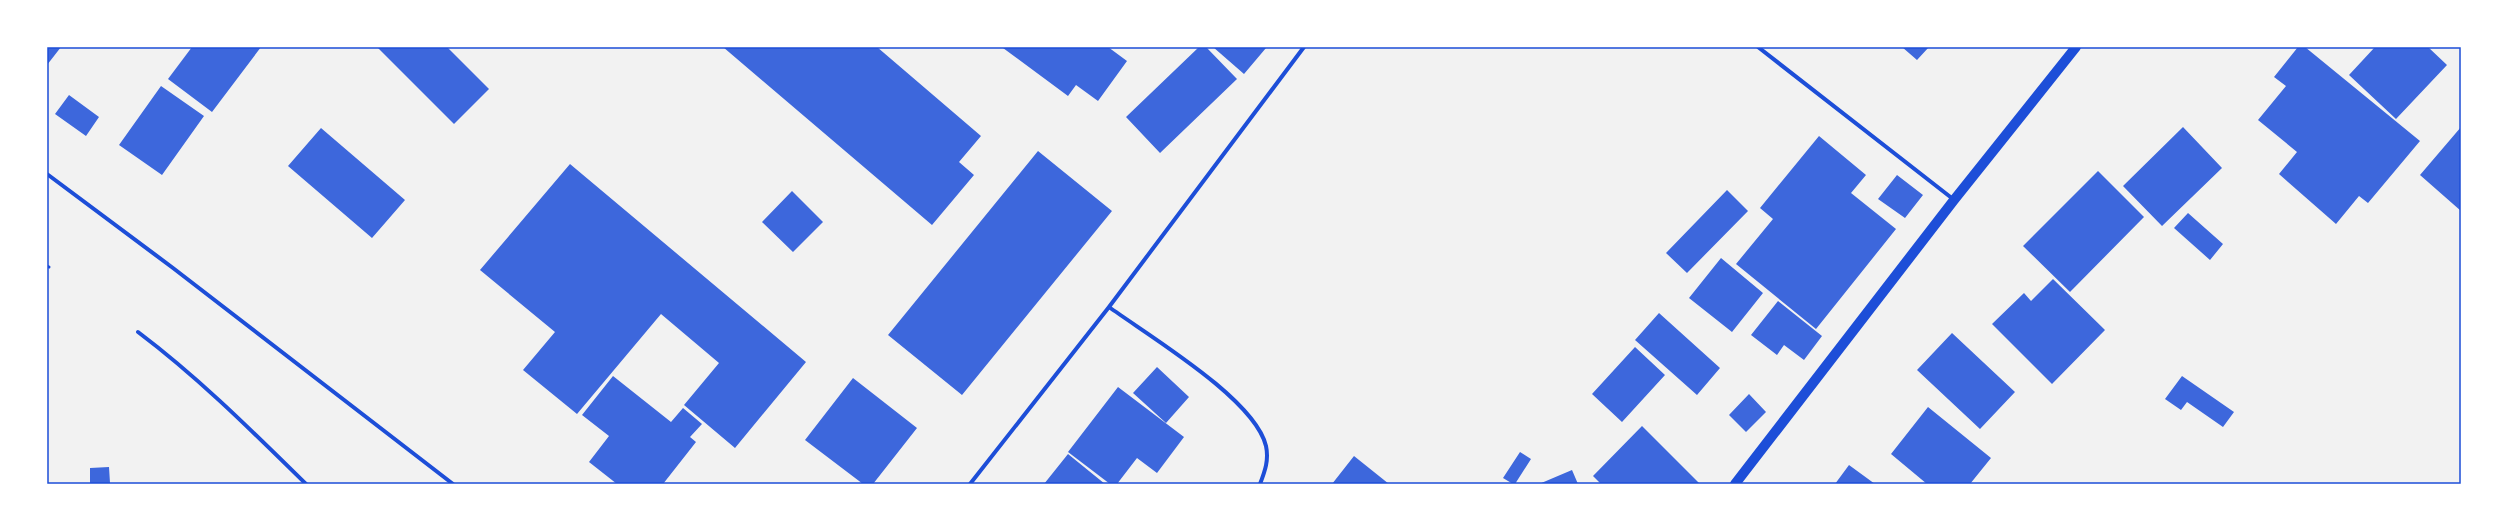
<svg xmlns="http://www.w3.org/2000/svg" width="2508" height="531" viewBox="0 0 2508 531" font-family="Cabin,sans-serif">
  <style>
    .building { fill: #3d67dc }
    .lines { fill: none; stroke-linecap: round; stroke-linejoin: round }
    .service { stroke: #1d4ed8; stroke-width: 3 }
    .minor { stroke: #1d4ed8; stroke-width: 4 }
    .primary { stroke: #1d4ed8; stroke-width: 10 }
    .neatline { fill: none; stroke: #1d4ed8; stroke-width: 1.5 }
  </style>
  <rect width="100%" height="100%" fill="#f2f2f2"/>
  <path class="building" d="M 47,47 L 61,47 L 47,65 Z
    M 192,47 L 261,47 L 212,112 L 168,79 Z
    M 377,47 L 447,47 L 489,89 L 454,124 Z
    M 723,47 L 877,47 L 981,136 L 959,162 L 974,175 L 932,225 Z
    M 1004,47 L 1108,47 L 1127,61 L 1098,101 L 1076,85 L 1068,96 L 1003,48 Z
    M 1199,47 L 1206,47 L 1237,79 L 1160,153 L 1126,117 Z
    M 1213,47 L 1265,47 L 1266,48 L 1244,74 Z
    M 1902,47 L 1929,47 L 1917,60 Z
    M 2298,47 L 2305,47 L 2420,141 L 2368,203 L 2359,196 L 2336,224 L 2279,174 L 2297,152 L 2258,120 L 2286,86 L 2274,77 Z
    M 2375,47 L 2428,47 L 2447,65 L 2396,119 L 2349,75 Z
    M 161,86 L 204,116 L 162,175 L 119,145 Z
    M 69,95 L 99,117 L 86,136 L 55,114 Z
    M 2183,127 L 2222,168 L 2162,226 L 2123,186 Z
    M 2461,127 L 2461,211 L 2420,175 Z
    M 321,128 L 405,200 L 372,238 L 288,166 Z
    M 1819,136 L 1866,175 L 1851,193 L 1896,229 L 1816,329 L 1736,264 L 1773,219 L 1760,208 Z
    M 1038,151 L 1112,211 L 962,395 L 888,335 Z
    M 570,164 L 806,362 L 735,448 L 684,405 L 719,363 L 661,314 L 577,414 L 523,370 L 555,332 L 480,270 Z
    M 2098,171 L 2144,217 L 2070,292 L 2023,246 Z
    M 1897,175 L 1923,195 L 1905,218 L 1878,199 Z
    M 1727,190 L 1748,211 L 1687,273 L 1666,253 Z
    M 792,191 L 823,222 L 793,252 L 762,222 Z
    M 2188,213 L 2223,244 L 2210,260 L 2174,228 Z
    M 1721,258 L 1763,293 L 1732,332 L 1689,298 Z
    M 2053,279 L 2105,330 L 2052,384 L 1992,324 L 2024,293 L 2031,301 Z
    M 1778,301 L 1822,336 L 1804,360 L 1784,345 L 1777,355 L 1751,335 Z
    M 1659,313 L 1720,368 L 1697,395 L 1635,340 Z
    M 1952,333 L 2015,392 L 1980,429 L 1917,370 Z
    M 1635,347 L 1665,375 L 1622,422 L 1592,394 Z
    M 1157,367 L 1189,397 L 1166,423 L 1133,393 Z
    M 613,376 L 671,422 L 683,408 L 702,424 L 690,437 L 696,442 L 663,484 L 617,484 L 589,462 L 609,436 L 582,415 Z
    M 2182,376 L 2234,412 L 2223,427 L 2187,402 L 2181,410 L 2165,399 Z
    M 853,378 L 917,428 L 873,484 L 863,484 L 805,440 Z
    M 1118,387 L 1184,437 L 1157,473 L 1137,458 L 1117,484 L 1110,484 L 1068,452 Z
    M 1749,394 L 1766,412 L 1746,432 L 1729,415 Z
    M 1928,407 L 1991,458 L 1970,484 L 1927,484 L 1891,454 Z
    M 1642,426 L 1700,484 L 1601,484 L 1593,476 Z
    M 1520,452 L 1531,459 L 1515,484 L 1513,484 L 1503,478 Z
    M 1068,454 L 1105,484 L 1044,484 Z
    M 1354,456 L 1389,484 L 1332,484 Z
    M 1849,465 L 1875,484 L 1835,484 Z
    M 109,467 L 110,483 L 90,484 L 90,468 Z
    M 1572,470 L 1578,484 L 1539,484 Z"/>
  <g class="lines">
    <path class="service" d="M 47,266 L 49,267"/>
    <path class="minor" d="M 1758,47 L 1953,199
      M 47,174 L 173,268 L 453,484
      M 1109,307 C 1149,336 1255,399 1266,446 C 1269,460 1265,471 1260,484
      M 138,332 C 199,378 252,431 306,484
      M 970,484 L 1109,307 L 1304,47"/>
    <path class="primary" d="M 1735,484 L 1954,200 L 2076,47"/>
  </g>
  <rect width="2508" height="531" fill="none" stroke="#ffffff" stroke-width="96"/>
  <rect x="48" y="48" width="2412" height="435" class="neatline"/>
</svg>
